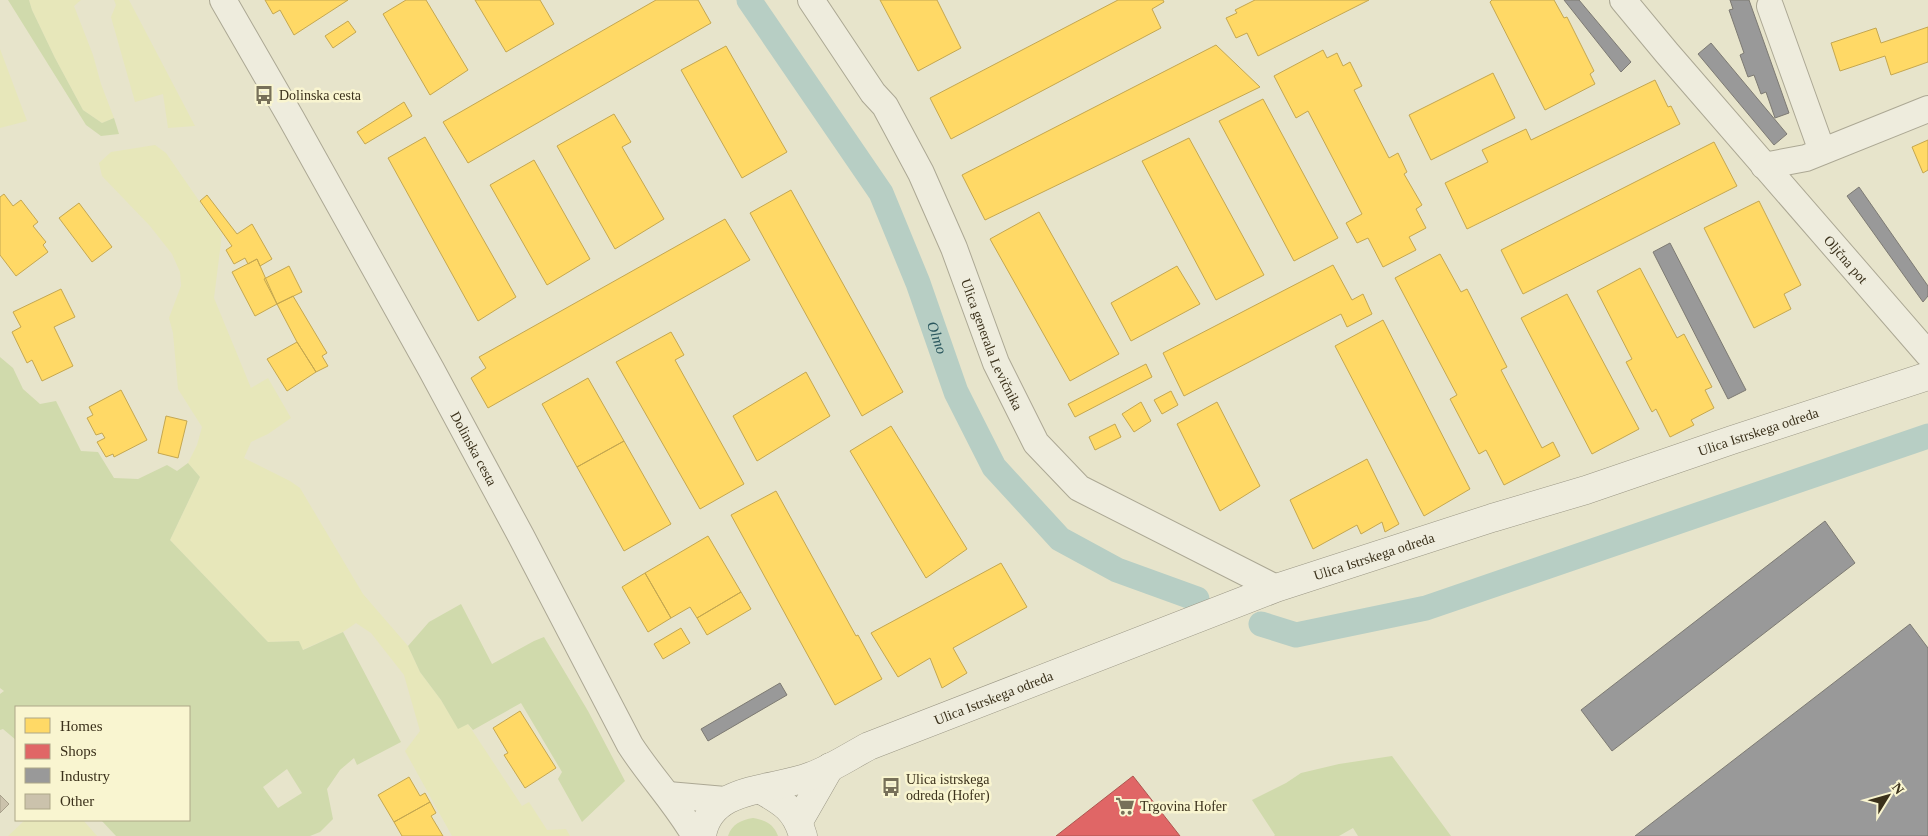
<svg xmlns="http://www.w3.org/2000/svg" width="1928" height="836" viewBox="0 0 1928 836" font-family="'Times New Roman',serif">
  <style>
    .farmland { fill: #e7e7ba }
    .green { fill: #d0daac; fill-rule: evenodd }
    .homes { fill: #ffd966; stroke: #c4a750 }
    .shops { fill: #e06666; stroke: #ae5650 }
    .industry { fill: #999; stroke: #7d7a73 }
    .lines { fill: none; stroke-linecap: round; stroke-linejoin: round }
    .canal { stroke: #b7cec4; stroke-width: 25 }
    .building { fill: #cbc2ac; stroke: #a79f8a }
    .street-casing { stroke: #aca894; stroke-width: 28 }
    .secondary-casing { stroke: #9b9785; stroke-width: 29 }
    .street { stroke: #eeecdd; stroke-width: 26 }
    .secondary { stroke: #eeecdd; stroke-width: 28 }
    .labels { text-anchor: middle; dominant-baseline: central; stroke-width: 5; stroke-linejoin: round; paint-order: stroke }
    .poi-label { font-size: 14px; fill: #3b311b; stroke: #f9f5d0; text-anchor: start }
    .street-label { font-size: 14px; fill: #3b311b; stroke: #f9f5d0 }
    .water-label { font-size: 15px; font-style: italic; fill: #29565d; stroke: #f9f5d0 }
  </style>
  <rect width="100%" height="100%" fill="#e7e4cb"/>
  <path class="farmland" d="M 29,0 L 81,0 L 74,6 L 93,55 L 101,84 L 114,118 L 102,123 L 83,110 L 55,58 L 32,10 Z
    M 114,0 L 129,0 L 195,126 L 168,128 L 163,94 L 135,102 L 111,17 L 116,5 Z
    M 0,49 L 27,121 L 0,128 Z
    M 155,145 L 166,153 L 222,234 L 214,298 L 251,388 L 268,378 L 291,418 L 268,434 L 251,442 L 244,458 L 290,481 L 300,488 L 363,594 L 408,646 L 420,672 L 441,700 L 458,728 L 468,724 L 522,806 L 529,802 L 547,830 L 566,829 L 570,836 L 452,836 L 405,751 L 420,731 L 404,675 L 371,633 L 356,623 L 343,632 L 302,650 L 299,641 L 268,642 L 170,540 L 200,477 L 188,463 L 197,445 L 202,427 L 178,389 L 173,333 L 169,318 L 181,286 L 180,272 L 172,254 L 150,226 L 102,176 L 99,163 L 111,152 Z
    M 25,820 L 83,820 L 97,836 L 8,836 Z"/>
  <path class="green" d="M 8,0 L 29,0 L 32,10 L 55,58 L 83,110 L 102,123 L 114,118 L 119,134 L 101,136 L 86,125 Z
    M 0,357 L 13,368 L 23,389 L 40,404 L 56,401 L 81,451 L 98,452 L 114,478 L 138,479 L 167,465 L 177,471 L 188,463 L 200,477 L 170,540 L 268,642 L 299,641 L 303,650 L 343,632 L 401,742 L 357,765 L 354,758 L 340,770 L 327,789 L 333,819 L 320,832 L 310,836 L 116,836 L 101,820 L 189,820 L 189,707 L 16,707 L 16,740 L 3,729 L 0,730 L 0,694 L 4,691 L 0,688 ZM 287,769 L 302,793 L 278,808 L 263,787 Z
    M 461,604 L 492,664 L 534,641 L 544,637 L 588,711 L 625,781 L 582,822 L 558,779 L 562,772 L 521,703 L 473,730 L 468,724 L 458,729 L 441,700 L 420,672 L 408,646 L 429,622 Z
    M 1392,756 L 1451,836 L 1358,836 L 1353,828 L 1339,836 L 1274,836 L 1275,835 L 1252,800 L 1286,783 L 1301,773 L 1339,764 Z
    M 753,818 C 765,820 774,824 778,836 L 728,836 C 732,824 741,820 753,818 Z"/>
  <path class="homes" d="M 265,0 L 348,0 L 294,35 L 280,10 L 273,14 Z
    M 406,0 L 426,0 L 468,70 L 430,95 L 383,14 Z
    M 475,0 L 540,0 L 554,24 L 506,52 Z
    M 656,0 L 698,0 L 711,23 L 468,163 L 443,122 Z
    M 880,0 L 937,0 L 961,48 L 918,71 Z
    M 1118,0 L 1163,0 L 1164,2 L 1152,9 L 1161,28 L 951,139 L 930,98 Z
    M 1255,0 L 1369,0 L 1258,56 L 1247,33 L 1236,38 L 1226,18 L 1237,13 L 1235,10 Z
    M 1492,0 L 1554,0 L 1564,18 L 1567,17 L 1594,71 L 1590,74 L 1595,84 L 1545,110 L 1490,2 Z
    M 348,21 L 356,32 L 333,48 L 325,36 Z
    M 1928,27 L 1928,62 L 1891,75 L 1885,56 L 1840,71 L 1831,43 L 1876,28 L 1881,43 Z
    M 1216,45 L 1260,87 L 985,220 L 962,175 Z
    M 726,46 L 787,152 L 742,178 L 681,70 Z
    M 1323,50 L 1327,58 L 1337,53 L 1343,66 L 1350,62 L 1362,86 L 1354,90 L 1389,158 L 1398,153 L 1407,172 L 1404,174 L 1422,205 L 1416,209 L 1426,228 L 1409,237 L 1416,250 L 1383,267 L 1368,238 L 1357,243 L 1346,223 L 1362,214 L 1308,111 L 1296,118 L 1274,76 Z
    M 1493,73 L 1515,118 L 1431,160 L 1409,115 Z
    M 1655,80 L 1668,107 L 1671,106 L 1680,124 L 1467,229 L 1445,183 L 1488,162 L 1482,150 L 1526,129 L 1531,140 Z
    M 1263,99 L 1338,238 L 1294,261 L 1219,121 Z
    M 404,102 L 412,116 L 365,144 L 357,132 Z
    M 614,114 L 631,142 L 622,147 L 664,219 L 615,249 L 557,146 Z
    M 425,137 L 516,297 L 478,321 L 388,158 Z
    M 1189,138 L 1264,275 L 1216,300 L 1142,161 Z
    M 1928,140 L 1928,170 L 1923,173 L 1912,147 Z
    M 1714,142 L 1737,186 L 1523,294 L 1501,250 Z
    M 534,160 L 590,259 L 547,285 L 490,185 Z
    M 791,190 L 903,392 L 862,416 L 750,213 Z
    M 4,194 L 13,206 L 21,200 L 38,222 L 33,226 L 46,242 L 43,245 L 48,252 L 16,276 L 0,255 L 0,197 Z
    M 207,195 L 237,234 L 252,224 L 272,259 L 260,266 L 257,259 L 248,264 L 245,258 L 234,264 L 226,250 L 232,246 L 200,201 Z
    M 1759,201 L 1801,285 L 1784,294 L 1791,309 L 1754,328 L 1704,228 Z
    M 79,203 L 112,247 L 92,262 L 59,218 Z
    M 1039,212 L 1119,354 L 1070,381 L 990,239 Z
    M 725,219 L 750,260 L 488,408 L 471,378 L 486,368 L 479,357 Z
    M 1440,254 L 1461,292 L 1467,289 L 1507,367 L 1501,370 L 1542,448 L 1553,442 L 1560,456 L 1504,485 L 1486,450 L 1479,454 L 1450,399 L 1457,395 L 1395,278 Z
    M 257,259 L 277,304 L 255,316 L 232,272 Z
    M 1333,265 L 1352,300 L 1363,294 L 1372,314 L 1347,327 L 1341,314 L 1184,396 L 1163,353 Z
    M 289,266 L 302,292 L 277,304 L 264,279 Z
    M 1177,266 L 1200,304 L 1131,341 L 1111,303 Z
    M 1640,268 L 1677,338 L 1684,334 L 1712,387 L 1705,390 L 1714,408 L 1691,420 L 1694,425 L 1670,437 L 1656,409 L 1652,412 L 1626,362 L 1632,359 L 1597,291 Z
    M 61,289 L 75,317 L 54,327 L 73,366 L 42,381 L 32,360 L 27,363 L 12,332 L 21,327 L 13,312 Z
    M 1567,294 L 1639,429 L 1592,454 L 1521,318 Z
    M 293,296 L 327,353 L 322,356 L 328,366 L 316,372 L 297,342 L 277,304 Z
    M 1383,320 L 1470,489 L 1424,516 L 1335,346 Z
    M 671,332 L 684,355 L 675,360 L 744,484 L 700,509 L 616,362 Z
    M 297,342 L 316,372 L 287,391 L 267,359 Z
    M 1146,364 L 1152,377 L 1075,417 L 1068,404 Z
    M 806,372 L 830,416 L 757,461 L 733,416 Z
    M 588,378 L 624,441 L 577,467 L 542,404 Z
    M 121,390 L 147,440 L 114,457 L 113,454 L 106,457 L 97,442 L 105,438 L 102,433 L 96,435 L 87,418 L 93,415 L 89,407 Z
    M 1171,391 L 1178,405 L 1162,414 L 1154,400 Z
    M 1141,402 L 1151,421 L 1134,432 L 1122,414 Z
    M 1217,402 L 1260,486 L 1220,511 L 1177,424 Z
    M 166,416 L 187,421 L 178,458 L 158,453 Z
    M 1115,424 L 1121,437 L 1095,450 L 1089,437 Z
    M 891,426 L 967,549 L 926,578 L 850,451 Z
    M 624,441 L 671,524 L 624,551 L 577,467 Z
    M 1367,459 L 1399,524 L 1385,532 L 1382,522 L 1361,534 L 1357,525 L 1313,549 L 1290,500 Z
    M 776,491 L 856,636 L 858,635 L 882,679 L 835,705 L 731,515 Z
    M 708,536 L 741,592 L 697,618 L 690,607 L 671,618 L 645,573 Z
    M 1001,563 L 1027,607 L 953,648 L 967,673 L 942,688 L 930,658 L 898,677 L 871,633 Z
    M 645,573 L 671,618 L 648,632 L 622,587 Z
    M 741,592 L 751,609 L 707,635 L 697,618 Z
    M 681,628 L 690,643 L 663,659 L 654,644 Z
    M 520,711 L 556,768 L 525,788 L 504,755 L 508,753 L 493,728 Z
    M 409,777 L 420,796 L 425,793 L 430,802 L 394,822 L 378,795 Z
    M 430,802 L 436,813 L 431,816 L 443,836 L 402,836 L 394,822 Z"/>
  <path class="shops" d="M 1133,776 L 1180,836 L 1056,836 Z"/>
  <path class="industry" d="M 1564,0 L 1579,0 L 1631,62 L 1621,72 Z
    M 1730,0 L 1749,0 L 1789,113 L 1775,118 L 1766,92 L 1761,94 L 1754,75 L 1748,77 L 1740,55 L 1744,53 L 1729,10 L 1733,9 Z
    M 1711,43 L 1787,134 L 1774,145 L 1698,54 Z
    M 1859,187 L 1928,286 L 1928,296 L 1923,302 L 1847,196 Z
    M 1670,243 L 1746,390 L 1728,399 L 1653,252 Z
    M 1825,521 L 1855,563 L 1612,751 L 1581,710 Z
    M 1910,624 L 1928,648 L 1928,836 L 1635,836 Z
    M 780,683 L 787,695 L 708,741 L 701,729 Z"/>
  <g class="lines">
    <g class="canal">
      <path id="s1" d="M 749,0 L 881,193 L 918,283 L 956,392 L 994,467 L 1060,539 L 1117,570 L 1197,599"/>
      <path d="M 1261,624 L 1296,635 L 1426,608 L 1928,436"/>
    </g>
  </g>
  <path class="building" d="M 0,795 L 9,804 L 0,813 Z"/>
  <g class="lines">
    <g class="street-casing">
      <g id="street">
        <path id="s2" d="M 223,0 L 291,118 L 431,369 L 521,536 L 630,745 C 650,776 676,803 695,836"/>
        <path id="s3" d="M 811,0 L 873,93 L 885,106 L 921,173 L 954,248 L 996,363 L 1036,443 L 1079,488 L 1276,588"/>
        <path id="s4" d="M 1623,0 L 1667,53 L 1928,354"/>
        <path d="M 1770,6 L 1822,151"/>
        <path d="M 1764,166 L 1806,158 L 1928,109"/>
        <path d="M 668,795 L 725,800"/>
      </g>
    </g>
    <g class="secondary-casing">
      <g id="secondary">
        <path d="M 761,790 C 783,802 796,810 803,836"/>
        <path d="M 799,821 L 830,767"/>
        <path id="s5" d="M 702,836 C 709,785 774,791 811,776 C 831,769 850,756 869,746 L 1276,588 L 1492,518 L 1586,490 L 1732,440 L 1928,376"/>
      </g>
    </g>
    <use href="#street" class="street"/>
    <use href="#secondary" class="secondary"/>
  </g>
  <defs>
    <g id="bus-bare" transform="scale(1.5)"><path d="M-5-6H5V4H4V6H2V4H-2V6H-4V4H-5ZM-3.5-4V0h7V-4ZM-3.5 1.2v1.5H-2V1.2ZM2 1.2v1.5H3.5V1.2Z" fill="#777059" stroke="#f9f5d0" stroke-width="2.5" paint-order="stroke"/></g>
    <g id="supermarket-bare" transform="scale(1.5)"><path d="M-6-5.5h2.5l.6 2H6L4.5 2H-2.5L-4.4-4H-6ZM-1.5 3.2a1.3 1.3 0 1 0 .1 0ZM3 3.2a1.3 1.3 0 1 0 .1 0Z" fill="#777059" stroke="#f9f5d0" stroke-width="2.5" paint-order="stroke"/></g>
  </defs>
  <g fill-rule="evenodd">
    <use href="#bus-bare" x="264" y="95"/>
    <use href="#bus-bare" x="891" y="787"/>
    <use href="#supermarket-bare" x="1125" y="806"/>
  </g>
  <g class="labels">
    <g class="poi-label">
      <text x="279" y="95">Dolinska cesta</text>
      <text x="906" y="779">Ulica istrskega<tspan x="906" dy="16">odreda (Hofer)</tspan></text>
      <text x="1140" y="806">Trgovina Hofer</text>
    </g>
    <g class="street-label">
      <text stroke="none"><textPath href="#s4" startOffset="342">Oljčna pot</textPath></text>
      <text stroke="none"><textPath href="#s3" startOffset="391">Ulica generala Levičnika</textPath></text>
      <text stroke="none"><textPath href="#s5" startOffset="1142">Ulica Istrskega odreda</textPath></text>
      <text stroke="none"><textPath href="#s2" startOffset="514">Dolinska cesta</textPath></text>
      <text stroke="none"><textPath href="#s5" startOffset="738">Ulica Istrskega odreda</textPath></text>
      <text stroke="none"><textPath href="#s5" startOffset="332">Ulica Istrskega odreda</textPath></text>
    </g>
    <g class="water-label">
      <text stroke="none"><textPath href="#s1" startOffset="389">Olmo</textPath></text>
    </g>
  </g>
  <rect x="15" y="706" width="175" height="115" fill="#f9f5d0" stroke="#ada788"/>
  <rect x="25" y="718" width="25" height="15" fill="#ffd966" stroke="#ada788"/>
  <text x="60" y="731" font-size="15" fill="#3b311b">Homes</text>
  <rect x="25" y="744" width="25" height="15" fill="#e06666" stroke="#ada788"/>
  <text x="60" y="756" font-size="15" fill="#3b311b">Shops</text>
  <rect x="25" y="768" width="25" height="15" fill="#999999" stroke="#ada788"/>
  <text x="60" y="781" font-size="15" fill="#3b311b">Industry</text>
  <rect x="25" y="794" width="25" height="15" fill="#cbc2ac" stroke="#ada788"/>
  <text x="60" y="806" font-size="15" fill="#3b311b">Other</text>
  <g transform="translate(1888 796) rotate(53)" stroke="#f9f5d0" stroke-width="4" paint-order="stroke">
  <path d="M0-4L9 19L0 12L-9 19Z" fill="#3b311b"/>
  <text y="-8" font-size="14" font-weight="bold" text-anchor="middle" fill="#3b311b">N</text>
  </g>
</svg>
